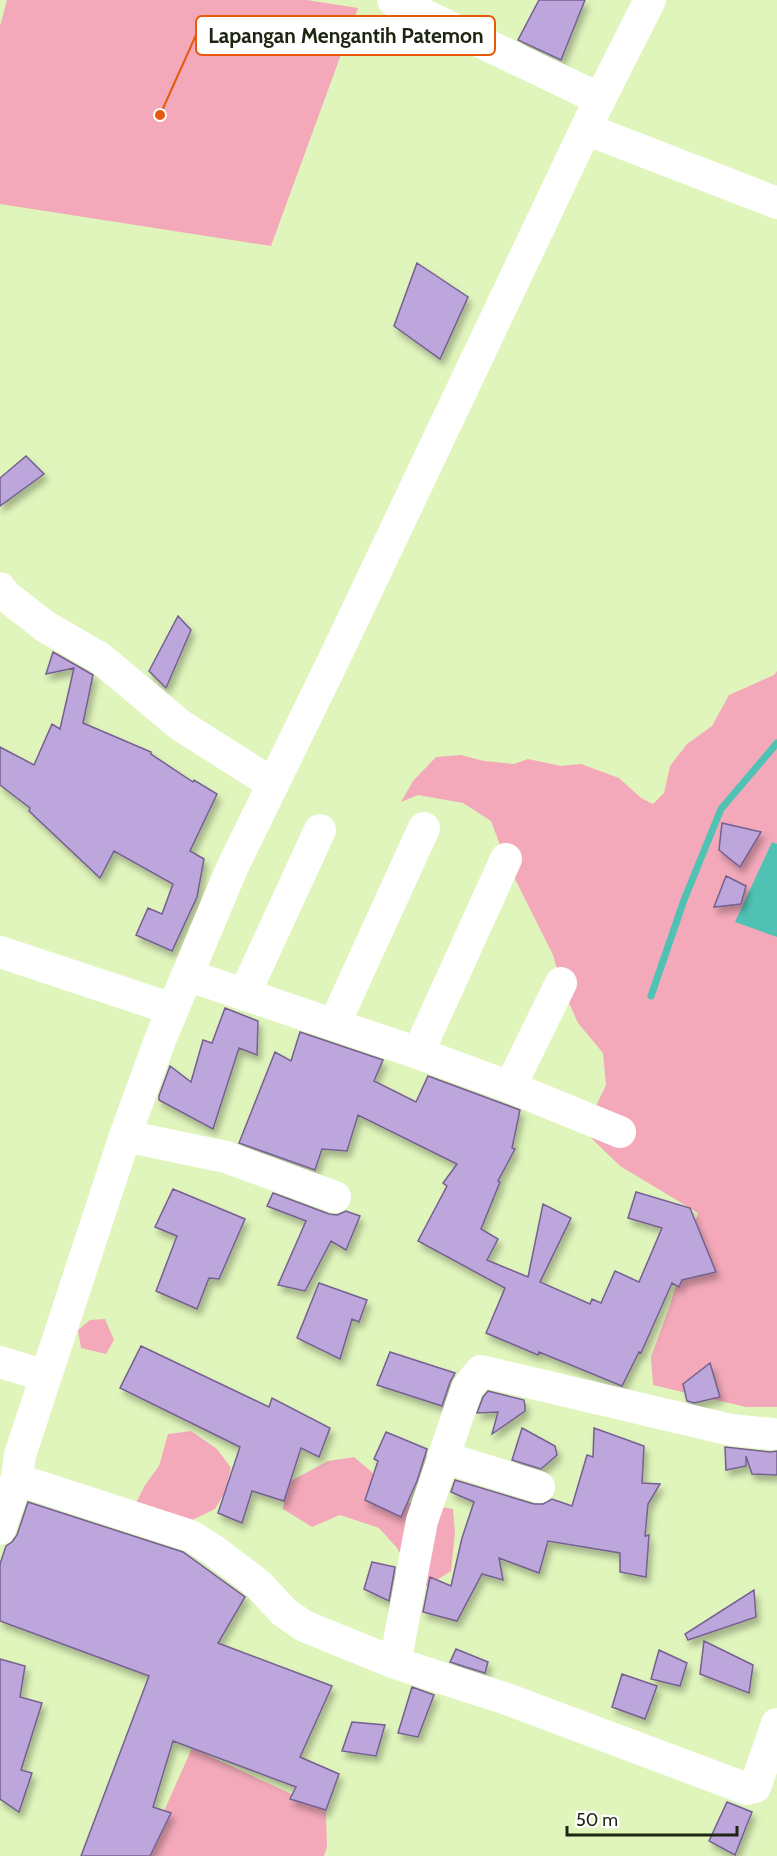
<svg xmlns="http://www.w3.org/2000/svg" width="777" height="1856" viewBox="0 0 777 1856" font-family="Cabin,sans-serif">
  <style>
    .green { fill: #f3a9ba }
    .water { fill: #50c2b4 }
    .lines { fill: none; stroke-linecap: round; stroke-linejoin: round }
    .stream { stroke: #50c2b4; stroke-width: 7 }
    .building { fill: #bca6db; stroke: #756090; stroke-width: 1.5; filter: url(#shadow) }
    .minor { stroke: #fff; stroke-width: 32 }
    .leader { fill: none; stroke: #e8590c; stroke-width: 2 }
    .callout-dot { fill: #e8590c; stroke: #fff; stroke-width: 2 }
    .callout { fill: #fff; stroke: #e8590c; stroke-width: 2 }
    .callout-label { font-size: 21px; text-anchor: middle; font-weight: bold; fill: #1e2510 }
  </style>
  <defs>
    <filter id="shadow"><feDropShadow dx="3.5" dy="6" stdDeviation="3" flood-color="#0004"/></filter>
  </defs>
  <rect width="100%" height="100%" fill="#e0f5bc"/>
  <path class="green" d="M 7,0 L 307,0 L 358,8 L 271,246 L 0,204 L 0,26 Z
    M 777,671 L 777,1407 L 746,1407 L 653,1385 L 651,1357 L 669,1308 L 698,1213 L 620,1166 L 584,1131 L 606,1085 L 603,1053 L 578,1023 L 563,989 L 553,955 L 506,861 L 491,821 L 463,803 L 418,795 L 401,802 L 413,781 L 436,757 L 461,755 L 484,761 L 514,764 L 528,759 L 561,766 L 581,764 L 619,778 L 641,798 L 653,804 L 664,793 L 670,766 L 687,744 L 712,726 L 729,695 L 774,675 Z
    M 105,1319 L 114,1340 L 106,1354 L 81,1348 L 78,1330 L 90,1320 Z
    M 191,1431 L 217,1449 L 231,1468 L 225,1492 L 215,1509 L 188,1522 L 134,1507 L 145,1485 L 159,1466 L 168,1434 Z
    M 354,1457 L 374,1474 L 389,1502 L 417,1503 L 453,1509 L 455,1533 L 451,1571 L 421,1590 L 397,1548 L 379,1528 L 340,1515 L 312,1527 L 283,1509 L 287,1483 L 328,1461 Z
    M 192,1748 L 326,1810 L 327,1847 L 324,1856 L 144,1856 Z"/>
  <path class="water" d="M 772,842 L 777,844 L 777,937 L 735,922 Z"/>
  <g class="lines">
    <path class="stream" d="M 651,996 L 684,900 L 721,809 L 777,743"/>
  </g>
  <path class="building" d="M 539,0 L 585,0 L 561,60 L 518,40 Z
    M 417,263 L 468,297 L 440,359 L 394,326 Z
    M 26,456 L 44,474 L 0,506 L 0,478 Z
    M 178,616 L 191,630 L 166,688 L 149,671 Z
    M 53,652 L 93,675 L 83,723 L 151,752 L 151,754 L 193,782 L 194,780 L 217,794 L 190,851 L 204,859 L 197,897 L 172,951 L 136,935 L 148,908 L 162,914 L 173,884 L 114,851 L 100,878 L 29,811 L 30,808 L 0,785 L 0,747 L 34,765 L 52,724 L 60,729 L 74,668 L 46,674 Z
    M 722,823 L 761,832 L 740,867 L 719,850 Z
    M 726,876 L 746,886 L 741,904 L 714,907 Z
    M 225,1008 L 258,1021 L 257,1055 L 239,1048 L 213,1129 L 159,1100 L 159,1096 L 170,1066 L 191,1082 L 203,1040 L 212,1043 Z
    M 300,1032 L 383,1060 L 374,1081 L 416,1102 L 428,1076 L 520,1110 L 512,1148 L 515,1149 L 498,1181 L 500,1182 L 481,1229 L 498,1239 L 487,1260 L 528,1277 L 543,1204 L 571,1218 L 540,1282 L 590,1304 L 592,1299 L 601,1303 L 615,1271 L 639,1282 L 662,1228 L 628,1218 L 636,1192 L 690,1208 L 716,1272 L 682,1280 L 679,1287 L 672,1283 L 641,1353 L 639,1352 L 622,1386 L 539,1352 L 538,1355 L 486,1333 L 505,1288 L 418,1241 L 447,1186 L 443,1183 L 457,1164 L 358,1115 L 347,1151 L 322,1149 L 315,1170 L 239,1143 L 275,1052 L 291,1061 Z
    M 173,1189 L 245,1219 L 219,1279 L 209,1278 L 197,1309 L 156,1291 L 177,1236 L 155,1227 Z
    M 273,1193 L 329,1214 L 337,1215 L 346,1211 L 360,1216 L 346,1250 L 331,1241 L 305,1291 L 278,1285 L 306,1221 L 267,1206 Z
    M 319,1283 L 367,1300 L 359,1322 L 352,1319 L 340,1359 L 297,1338 Z
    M 141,1346 L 269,1407 L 272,1398 L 330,1428 L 319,1457 L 301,1448 L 284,1501 L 252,1491 L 242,1523 L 218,1513 L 240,1447 L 120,1388 Z
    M 390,1352 L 455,1373 L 450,1382 L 442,1406 L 377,1385 Z
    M 710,1363 L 720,1397 L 694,1403 L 687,1401 L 683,1384 Z
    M 488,1391 L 524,1400 L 525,1406 L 525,1411 L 492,1434 L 498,1412 L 477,1413 L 483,1397 Z
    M 522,1428 L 555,1446 L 557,1455 L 541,1469 L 512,1460 Z
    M 594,1428 L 644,1446 L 642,1483 L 660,1484 L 648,1504 L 645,1536 L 649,1535 L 646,1577 L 620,1572 L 620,1553 L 548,1541 L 539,1573 L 499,1558 L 503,1580 L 482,1574 L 457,1621 L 423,1612 L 430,1577 L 451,1586 L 462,1538 L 474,1502 L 451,1492 L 455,1480 L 534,1504 L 543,1504 L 552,1499 L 572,1506 L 587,1455 L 593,1457 Z
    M 386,1432 L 427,1449 L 417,1481 L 401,1517 L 365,1500 L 378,1461 L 374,1459 Z
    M 725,1447 L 770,1452 L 777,1451 L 777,1475 L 752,1474 L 746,1456 L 746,1466 L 726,1470 Z
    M 28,1502 L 183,1552 L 245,1597 L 218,1643 L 332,1686 L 300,1757 L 339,1774 L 326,1810 L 290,1799 L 296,1787 L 173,1741 L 153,1807 L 171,1813 L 150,1856 L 81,1856 L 149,1676 L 0,1621 L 0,1564 L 6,1546 L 12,1542 L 17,1535 Z
    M 372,1562 L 395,1567 L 389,1601 L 364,1589 Z
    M 754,1590 L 756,1617 L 688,1640 L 685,1634 Z
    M 704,1641 L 753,1665 L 749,1693 L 700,1674 Z
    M 456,1649 L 488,1662 L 485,1673 L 450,1662 Z
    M 659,1650 L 687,1663 L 680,1686 L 651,1679 Z
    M 0,1659 L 25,1666 L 20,1697 L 42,1703 L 21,1770 L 32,1773 L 19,1812 L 0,1799 Z
    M 622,1674 L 657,1686 L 645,1719 L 612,1707 Z
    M 412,1687 L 434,1695 L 418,1737 L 398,1733 Z
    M 352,1722 L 385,1725 L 376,1756 L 342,1751 Z
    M 727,1802 L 752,1812 L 735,1855 L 709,1841 Z"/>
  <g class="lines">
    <path class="minor" d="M 393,0 L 600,99
      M 586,129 L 777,203
      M 0,588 L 6,596 L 46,627 L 100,658 L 180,725 L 273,784
      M 0,952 L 172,1009
      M 187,975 L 418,1053 L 510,1087 L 620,1132
      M 244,995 L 320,830
      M 334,1025 L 424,828
      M 418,1053 L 506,859
      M 510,1087 L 561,983
      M 125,1136 L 226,1157 L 335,1197
      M 0,1362 L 46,1376
      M 443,1457 L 539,1487
      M 17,1478 L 31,1484 L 191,1536 L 213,1550 L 258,1584 L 284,1612 L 304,1626 L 395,1663 L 504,1698 L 747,1789 L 755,1787 L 777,1724
      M 0,1529 L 17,1478 L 20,1455 L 125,1136 L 160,1040 L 232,868 L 336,655 L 600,99 L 650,0
      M 395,1663 L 422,1521 L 467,1388 L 481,1371 L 731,1430 L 772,1434"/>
  </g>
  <path class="leader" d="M160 115L196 35"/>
  <circle class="callout-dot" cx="160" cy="115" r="6"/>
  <rect class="callout" x="196" y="16" width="299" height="39" rx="6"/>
  <g class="callout-label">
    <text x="346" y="43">Lapangan Mengantih Patemon</text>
  </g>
  <path d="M567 1826v9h170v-9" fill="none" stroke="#1e2510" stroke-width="3"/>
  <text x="576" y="1826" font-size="18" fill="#1e2510" stroke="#ffffff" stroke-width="4.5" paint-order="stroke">50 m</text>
</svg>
